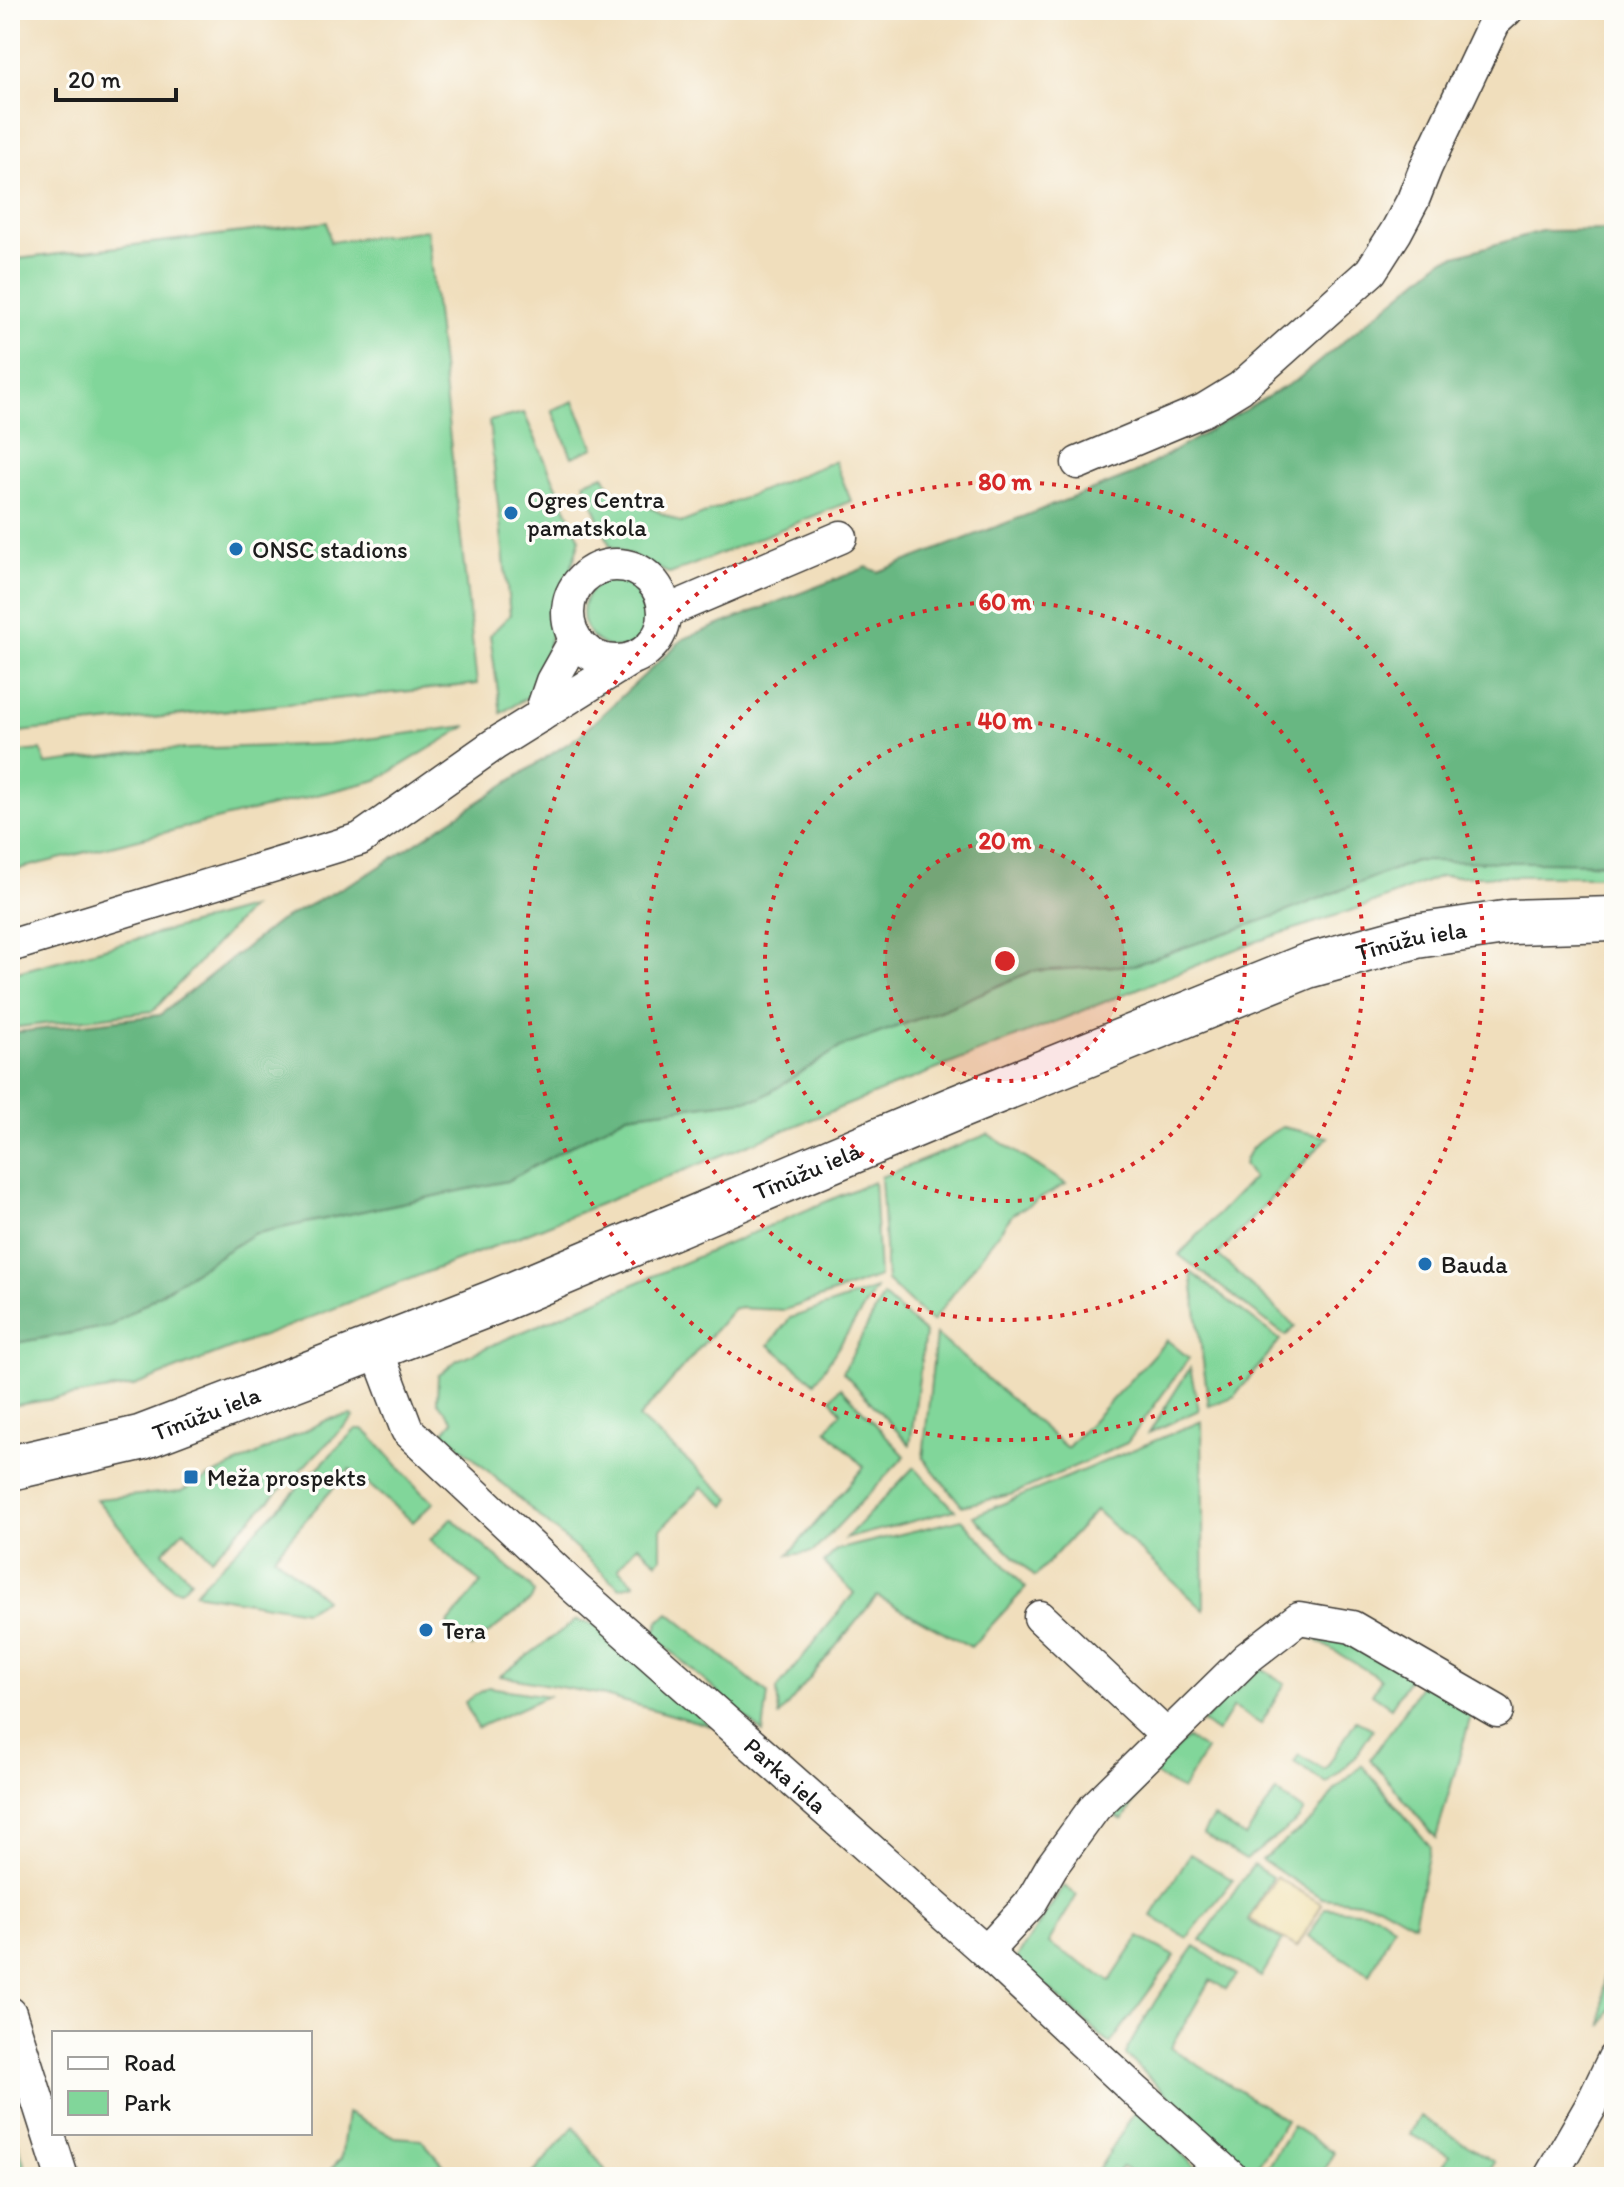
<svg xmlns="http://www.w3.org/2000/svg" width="1624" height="2187" viewBox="0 0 1624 2187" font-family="Itim,sans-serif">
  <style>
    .green { fill: #81d69a; stroke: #4e795b; stroke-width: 2 }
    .forest { fill: #68b782; stroke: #426a4f; stroke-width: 2 }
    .sand { fill: #eeda9e; stroke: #857b5d; stroke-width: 2 }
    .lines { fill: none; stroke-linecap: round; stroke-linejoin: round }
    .minor-casing { stroke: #3c3934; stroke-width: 35 }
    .secondary-casing { stroke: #3c3934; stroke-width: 47 }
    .minor { stroke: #fff; stroke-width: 32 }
    .secondary { stroke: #fff; stroke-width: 44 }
    .ring { fill: none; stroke: #d62828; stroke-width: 4; stroke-dasharray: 4 8 }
    .poi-dot { fill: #1f6fb2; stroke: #fdfcf7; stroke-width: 3 }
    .labels { text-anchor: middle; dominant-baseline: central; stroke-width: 7; stroke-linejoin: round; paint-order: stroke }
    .poi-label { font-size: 24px; fill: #1c1c1c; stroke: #fdfcf7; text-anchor: start }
    .street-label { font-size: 24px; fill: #1c1c1c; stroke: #fdfcf7 }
    .centre { fill: #d62828; stroke: #fdfcf7; stroke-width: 4 }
    .ring-label { font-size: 24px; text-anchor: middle; font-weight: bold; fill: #d62828; stroke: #fdfcf7; stroke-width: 7; stroke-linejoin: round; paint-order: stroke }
  </style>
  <rect width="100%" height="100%" fill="#fdfcf7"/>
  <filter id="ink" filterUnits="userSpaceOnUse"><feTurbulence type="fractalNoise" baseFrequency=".0125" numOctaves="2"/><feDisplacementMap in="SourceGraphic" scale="16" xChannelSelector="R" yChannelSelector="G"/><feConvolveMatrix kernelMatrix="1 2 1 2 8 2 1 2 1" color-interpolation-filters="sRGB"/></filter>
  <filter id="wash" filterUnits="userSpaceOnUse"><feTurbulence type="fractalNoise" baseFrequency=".006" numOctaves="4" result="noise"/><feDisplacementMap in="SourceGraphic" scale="32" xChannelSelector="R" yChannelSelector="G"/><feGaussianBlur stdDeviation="1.8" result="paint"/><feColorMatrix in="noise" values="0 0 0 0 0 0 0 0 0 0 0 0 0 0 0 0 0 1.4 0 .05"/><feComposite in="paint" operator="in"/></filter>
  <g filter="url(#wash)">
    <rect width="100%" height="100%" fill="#f0debc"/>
    <path class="green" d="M 327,222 L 330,242 L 427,230 L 477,684 L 10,733 L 10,260 Z
      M 574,401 L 594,448 L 572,457 L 552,410 Z
      M 524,413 L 580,539 L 534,693 L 501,713 L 490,635 L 510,615 L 489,421 Z
      M 835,461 L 851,501 L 670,574 L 610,546 L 584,482 L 604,475 L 610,488 L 681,523 Z
      M583 613a35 35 0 1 1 70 0a35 35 0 1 1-70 0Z
      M 467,726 L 377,780 L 10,871 L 10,753 L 41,750 L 46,764 L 158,750 L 328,744 Z
      M 1415,861 L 1563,861 L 1614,865 L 1614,876 L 1441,876 L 1368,905 L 1252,943 L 500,1244 L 134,1386 L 10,1406 L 10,1344 L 110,1326 L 253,1234 L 507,1181 L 627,1115 L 761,1098 L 841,1047 L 945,1009 L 1032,971 L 1134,965 L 1272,917 Z
      M 250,908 L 153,1011 L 10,1028 L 10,974 Z
      M 1282,1127 L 1328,1137 L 1218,1255 L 1295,1326 L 1286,1336 L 1179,1255 L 1253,1178 L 1244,1164 C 1248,1145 1267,1136 1282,1127 Z
      M 988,1134 L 1066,1184 L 1013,1214 L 932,1322 L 887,1281 L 881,1177 Z
      M 874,1181 L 879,1277 L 785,1310 L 734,1308 L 639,1418 L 731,1499 L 726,1506 L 702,1487 L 661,1529 L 661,1557 L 657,1562 L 638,1545 L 618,1568 L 635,1584 L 620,1588 L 444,1432 L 453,1421 L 437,1401 L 438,1376 L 457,1360 Z
      M 1191,1272 L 1280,1340 L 1235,1396 L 1209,1406 Z
      M 876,1289 L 815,1383 L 769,1345 L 790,1318 Z
      M 883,1296 L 925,1333 L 910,1445 L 843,1372 Z
      M 936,1334 L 1067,1448 L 1167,1340 L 1189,1358 L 1127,1443 L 1013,1494 L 962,1506 L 923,1458 Z
      M 1190,1368 L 1199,1410 L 1149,1433 Z
      M 841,1387 L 905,1456 L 813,1552 L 788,1555 L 864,1467 L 827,1430 L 841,1412 L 831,1398 Z
      M 352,1415 L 354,1417 L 211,1558 L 184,1530 L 163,1552 L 191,1580 L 181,1590 L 172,1588 L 96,1499 L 181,1491 L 329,1419 Z
      M 1202,1421 L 1204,1610 L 1096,1510 L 1035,1577 L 973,1516 Z
      M 356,1429 L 363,1429 L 371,1436 L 422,1493 L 434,1502 L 413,1522 L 350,1469 L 274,1556 L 325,1599 L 305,1611 L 194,1593 Z
      M 914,1467 L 955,1510 L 845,1539 Z
      M 451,1518 L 531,1587 L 534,1593 L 531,1600 L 471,1647 L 447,1625 L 481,1583 L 430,1540 Z
      M 962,1519 L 1026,1588 L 971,1647 L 877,1596 L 779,1716 L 777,1689 L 854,1593 L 824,1563 L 836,1550 Z
      M 669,1613 L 768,1694 L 763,1733 L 654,1636 L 659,1621 Z
      M 576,1620 L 599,1626 L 711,1726 L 598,1694 L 500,1676 Z
      M 1341,1630 L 1413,1673 L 1391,1707 L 1372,1694 L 1381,1679 L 1311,1637 Z
      M 1260,1668 L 1285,1683 L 1261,1724 L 1233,1707 L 1217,1732 L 1202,1722 Z
      M 1423,1681 L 1472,1712 L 1436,1838 L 1370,1759 L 1400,1718 Z
      M 488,1687 L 548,1696 L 477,1728 L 465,1702 Z
      M 1356,1720 L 1373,1729 L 1355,1757 L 1327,1784 L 1294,1762 L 1299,1755 L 1325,1770 Z
      M 1187,1738 L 1206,1750 L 1182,1790 L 1152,1773 L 1123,1820 L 1111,1814 Z
      M 1362,1765 L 1430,1846 L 1414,1924 L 1378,1904 L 1322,1898 L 1261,1860 L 1314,1819 L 1335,1790 Z
      M 1276,1792 L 1304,1811 L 1298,1820 L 1246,1860 L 1203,1834 L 1213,1817 L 1245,1837 Z
      M 1190,1854 L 1233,1880 L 1187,1938 L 1152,1916 Z
      M 1253,1865 L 1272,1877 L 1248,1921 L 1283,1940 L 1261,1977 L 1201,1940 Z
      M 1064,1886 L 1077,1895 L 1048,1943 L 1110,1981 L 1139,1937 L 1175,1956 L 1110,2044 L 1016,1959 Z
      M 1325,1908 L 1375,1913 L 1394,1926 L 1370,1975 L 1309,1936 Z
      M 1195,1946 L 1237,1975 L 1226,1989 L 1210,1980 L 1171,2048 L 1286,2120 L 1251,2176 L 1126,2055 L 1128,2048 L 1156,2000 Z
      M 1614,1951 L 1614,2002 L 1602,2026 L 1605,1962 Z
      M 1137,2108 L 1197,2169 L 1192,2177 L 1140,2177 L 1122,2167 L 1115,2177 L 1094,2177 Z
      M 347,2113 L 395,2137 L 421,2139 L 454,2177 L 323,2177 L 341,2159 Z
      M 10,2115 L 28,2177 L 10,2177 Z
      M 1420,2116 L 1494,2162 L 1485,2177 L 1437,2177 L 1449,2156 L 1410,2134 Z
      M 574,2126 L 610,2177 L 530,2177 Z
      M 1293,2126 L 1334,2152 L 1320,2177 L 1261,2177 Z"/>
    <path class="forest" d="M 1614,230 L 1614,863 L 1415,861 L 1275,916 L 1134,965 L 1032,971 L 945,1009 L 841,1047 L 761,1098 L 627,1115 L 507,1181 L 253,1234 L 110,1326 L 10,1344 L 10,1033 L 160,1015 L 279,921 L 370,873 L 579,736 L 683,639 L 867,567 L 878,572 L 1134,474 L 1298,379 L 1442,260 L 1541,231 Z"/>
    <path class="sand" d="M 1276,1877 L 1322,1904 L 1297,1947 L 1250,1919 Z"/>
  </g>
  <g filter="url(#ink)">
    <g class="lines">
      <g class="minor-casing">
        <g id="minor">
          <path d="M 1078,463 L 1204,410 L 1240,388 L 1371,271 L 1396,232 L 1413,200 L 1426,167 L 1495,21 L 1507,10"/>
          <circle cx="616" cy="613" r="48"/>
          <path d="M 665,612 L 841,537"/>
          <path d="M 540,716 L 552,681 L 575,640"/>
          <path d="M 10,946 L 360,839 L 495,744 L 628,661"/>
          <path id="s1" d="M 376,1348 L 407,1430 L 575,1588 L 986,1952 L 1133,2089 L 1231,2177"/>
          <path d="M 1040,1617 L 1167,1736"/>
          <path d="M 986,1952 L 1030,1904 L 1052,1866 L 1095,1807 L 1247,1658 L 1299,1618 L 1352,1627 L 1497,1711"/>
          <path d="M 10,2013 L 62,2177"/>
          <path d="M 1550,2177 L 1591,2106 L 1614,2058"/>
        </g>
      </g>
      <g class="secondary-casing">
        <g id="secondary">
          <path id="s2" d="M 10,1468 L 140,1438 L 376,1348 L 492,1303 L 958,1107 L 1307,966 L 1416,936 L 1511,922 L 1614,919"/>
        </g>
      </g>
      <use href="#minor" class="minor"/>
      <use href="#secondary" class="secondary"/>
    </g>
  </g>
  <circle cx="1005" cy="961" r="120" fill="#d62828" fill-opacity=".12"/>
  <g class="ring">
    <circle cx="1005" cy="961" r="120"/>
    <circle cx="1005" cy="961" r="240"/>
    <circle cx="1005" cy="961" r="359"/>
    <circle cx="1005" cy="961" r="479"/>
  </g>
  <g class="poi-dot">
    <circle cx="511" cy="513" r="8"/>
    <circle cx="236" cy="549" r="8"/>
    <circle cx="1425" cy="1264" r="8"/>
    <rect x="183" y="1469" width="16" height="16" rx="4"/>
    <circle cx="426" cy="1630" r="8"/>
  </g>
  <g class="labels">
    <g class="poi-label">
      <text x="527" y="499">Ogres Centra<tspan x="527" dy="28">pamatskola</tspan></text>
      <text x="252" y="549">ONSC stadions</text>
      <text x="1441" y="1264">Bauda</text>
      <text x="207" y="1477">Meža prospekts</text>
      <text x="442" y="1630">Tera</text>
    </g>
    <g class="street-label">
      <text stroke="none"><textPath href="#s2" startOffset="1500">Tīnūžu iela</textPath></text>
      <text stroke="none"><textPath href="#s2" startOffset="852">Tīnūžu iela</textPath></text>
      <text stroke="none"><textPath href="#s2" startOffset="204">Tīnūžu iela</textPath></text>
      <text stroke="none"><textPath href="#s1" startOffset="600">Parka iela</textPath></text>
    </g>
  </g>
  <circle cx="1005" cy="961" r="12" class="centre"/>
  <g class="ring-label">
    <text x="1005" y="490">80 m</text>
    <text x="1005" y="610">60 m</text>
    <text x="1005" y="729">40 m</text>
    <text x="1005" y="849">20 m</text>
  </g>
  <rect width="1624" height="2187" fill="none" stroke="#fdfcf7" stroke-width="40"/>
  <rect x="52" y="2031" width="260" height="104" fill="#fdfcf7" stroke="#a3a29f" stroke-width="2"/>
  <rect x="68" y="2057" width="40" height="12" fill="#ffffff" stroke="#a3a29f" stroke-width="2"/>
  <text x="124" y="2071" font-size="24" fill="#1c1c1c">Road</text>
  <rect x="68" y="2091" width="40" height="24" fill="#81d69a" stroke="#a3a29f" stroke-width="2"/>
  <text x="124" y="2111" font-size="24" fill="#1c1c1c">Park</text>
  <path d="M56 88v12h120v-12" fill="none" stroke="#1c1c1c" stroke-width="4"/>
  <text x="68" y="88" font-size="24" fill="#1c1c1c" stroke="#fdfcf7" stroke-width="6" paint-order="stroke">20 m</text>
</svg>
